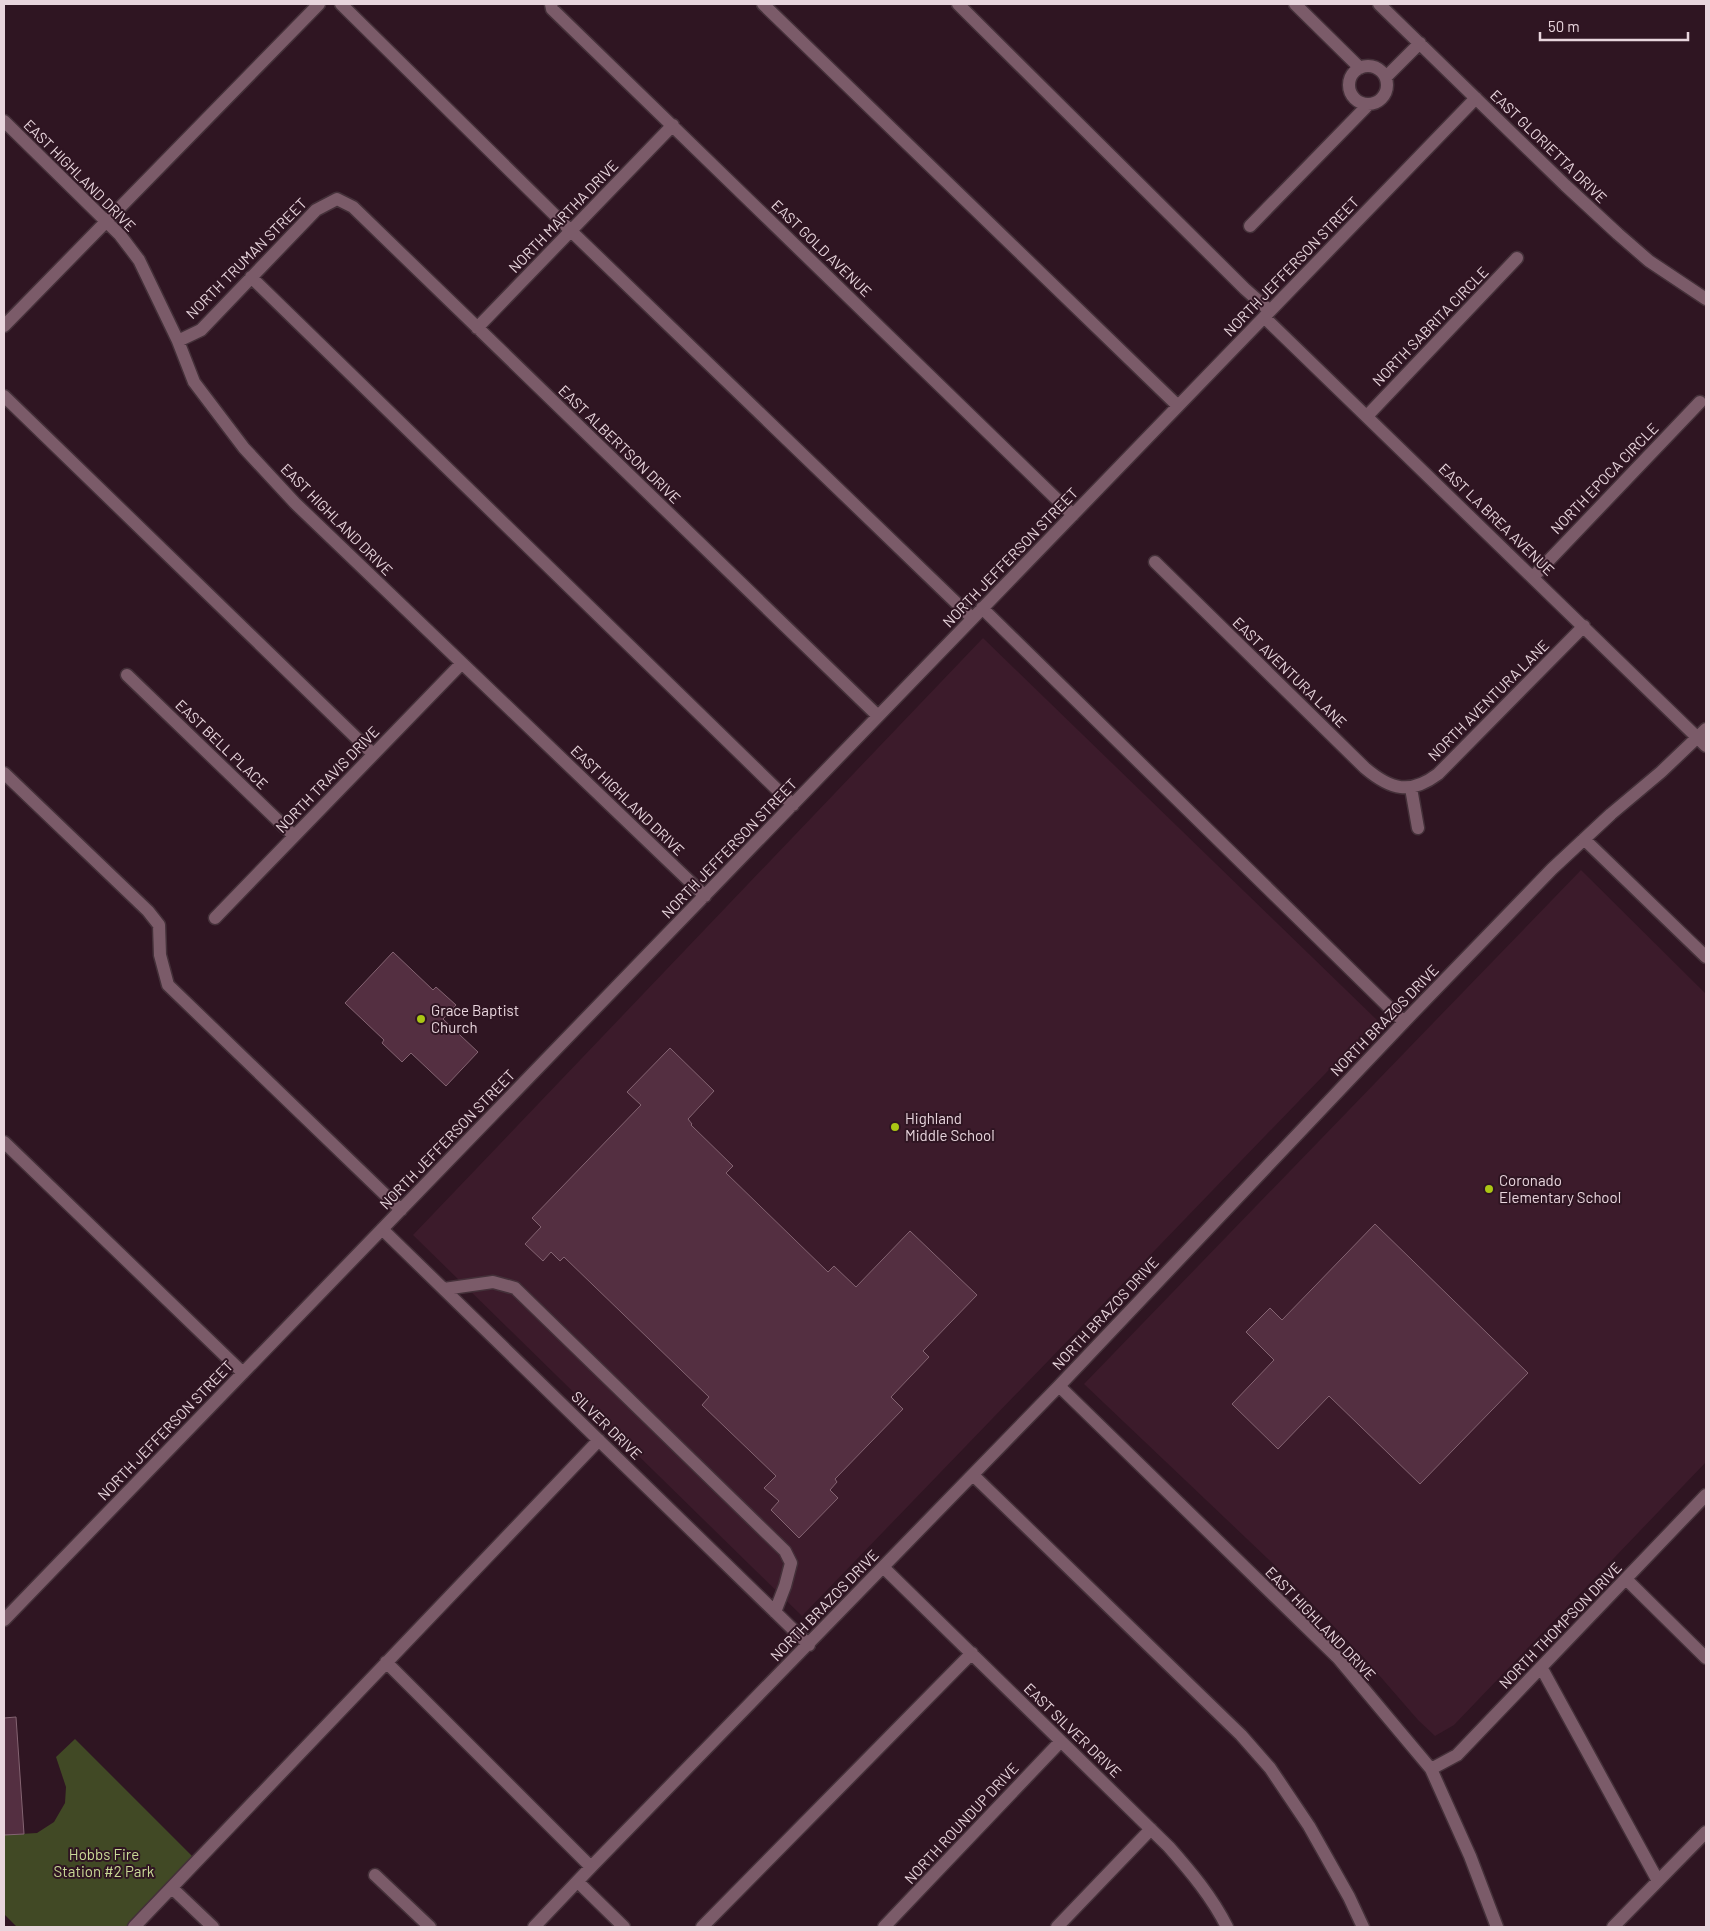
<svg xmlns="http://www.w3.org/2000/svg" width="1710" height="1931" viewBox="0 0 1710 1931" font-family="Barlow,sans-serif">
  <style>
    .built { fill: #3c1b2b }
    .green { fill: #414925 }
    .building { fill: #542f41; stroke: #846472 }
    .lines { fill: none; stroke-linecap: round; stroke-linejoin: round }
    .minor-casing { stroke: #443039; stroke-width: 15 }
    .minor { stroke: #7b5b69; stroke-width: 12 }
    .poi-dot { fill: #abc614; stroke: #2f1522; stroke-width: 2 }
    .labels { text-anchor: middle; dominant-baseline: central; stroke-width: 4; stroke-linejoin: round; paint-order: stroke }
    .street-label { font-size: 15px; fill: #e8d5dd; stroke: #2f1522 }
    .poi-label { font-size: 15px; fill: #e8d5dd; stroke: #2f1522; text-anchor: start }
    .park-label { font-size: 15px; fill: #cada97; stroke: #2f1522 }
  </style>
  <rect width="100%" height="100%" fill="#2f1522"/>
  <path class="built" d="M 983,638 L 1377,1020 L 802,1616 L 413,1235 Z
    M 1581,870 L 1706,994 L 1706,1462 L 1454,1725 L 1435,1736 L 1418,1720 L 1365,1659 L 1286,1576 L 1084,1384 Z"/>
  <path class="green" d="M 75,1739 L 196,1860 L 129,1927 L 17,1927 L 4,1914 L 4,1835 L 37,1833 L 54,1822 L 65,1803 L 66,1787 L 56,1757 Z"/>
  <path class="building" d="M 393,952 L 433,990 L 436,987 L 456,1005 L 443,1019 L 478,1052 L 446,1086 L 411,1053 L 402,1062 L 382,1043 L 384,1040 L 345,1003 Z
    M 670,1048 L 714,1091 L 688,1119 L 692,1124 L 691,1125 L 733,1166 L 726,1173 L 828,1272 L 834,1266 L 856,1287 L 910,1231 L 977,1295 L 923,1351 L 929,1357 L 891,1397 L 903,1409 L 835,1479 L 837,1482 L 830,1490 L 838,1498 L 799,1538 L 771,1510 L 779,1501 L 764,1488 L 776,1476 L 702,1405 L 709,1397 L 564,1257 L 560,1261 L 551,1252 L 543,1261 L 525,1244 L 541,1227 L 532,1218 L 641,1105 L 627,1092 Z
    M 1375,1224 L 1528,1373 L 1420,1484 L 1329,1396 L 1278,1449 L 1232,1404 L 1274,1360 L 1246,1332 L 1270,1308 L 1282,1320 Z
    M 16,1717 L 24,1834 L 4,1835 L 4,1718 Z"/>
  <g class="lines">
    <g class="minor-casing">
      <path id="minor" d="M 341,4 L 571,231 L 972,618
        M 551,4 L 552,9 L 1073,515
        M 763,4 L 1178,406
        M 958,4 L 1245,289 L 1270,311
        M 1295,4 L 1360,68
        M 1379,4 L 1565,185 L 1618,234 L 1649,261 L 1706,299
        M1349 85a19 19 0 1 1 38 0a19 19 0 1 1-38 0Z
        M 1386,77 L 1420,43
        M 4,121 L 120,235 L 139,260 L 178,341 L 194,382 L 244,448 L 295,503 L 705,896
        M 1250,226 L 1369,104
        M 251,277 L 793,805
        M 1264,317 L 1706,746
        M 4,326 L 319,4
        M 477,328 L 673,125
        M 178,341 L 201,330 L 316,210 L 337,199 L 353,207 L 878,716
        M 4,396 L 373,754
        M 1367,416 L 1517,258
        M 1155,562 L 1365,768 C 1391,790 1410,795 1438,774 L 1584,626
        M 1533,577 L 1700,402
        M 982,608 L 1404,1022
        M 127,675 L 294,836
        M 4,773 L 148,911 L 159,925 L 160,955 L 168,985 L 401,1210
        M 1411,788 L 1418,828
        M 1584,839 L 1706,957
        M 215,918 L 462,663
        M 4,1142 L 243,1373
        M 382,1229 L 809,1645
        M 444,1289 L 493,1282 L 515,1288 L 785,1551 L 791,1563 L 785,1586 L 775,1612
        M 1059,1386 L 1338,1658 L 1431,1769 L 1470,1856 L 1497,1927
        M 973,1475 L 1241,1735 L 1270,1768 L 1309,1826 L 1349,1897 L 1363,1927
        M 883,1567 L 1169,1847 C 1191,1872 1212,1897 1227,1927
        M 1626,1579 L 1706,1658
        M 4,1620 L 1476,98
        M 386,1662 L 591,1867
        M 1541,1667 L 1658,1881
        M 1431,1769 L 1457,1755 L 1706,1495
        M 375,1875 L 430,1927
        M 578,1882 L 624,1927
        M 172,1888 L 213,1927
        M 134,1927 L 599,1440
        M 534,1927 L 591,1867 L 1059,1386 L 1404,1022 L 1552,869 L 1611,814 L 1661,772 L 1706,729
        M 702,1927 L 972,1653
        M 884,1927 L 1061,1741
        M 1057,1927 L 1151,1829
        M 1613,1927 L 1706,1832"/>
    </g>
    <use href="#minor" class="minor"/>
  </g>
  <g class="poi-dot">
    <circle cx="421" cy="1019" r="5"/>
    <circle cx="895" cy="1127" r="5"/>
    <circle cx="1489" cy="1189" r="5"/>
  </g>
  <g class="labels">
    <g class="street-label">
      <text transform="translate(1549 146) rotate(44)">EAST GLORIETTA DRIVE</text>
      <text transform="translate(80 175) rotate(45)">EAST HIGHLAND DRIVE</text>
      <text transform="translate(563 216) rotate(-46)">NORTH MARTHA DRIVE</text>
      <text transform="translate(822 248) rotate(44)">EAST GOLD AVENUE</text>
      <text transform="translate(246 258) rotate(-45)">NORTH TRUMAN STREET</text>
      <text transform="translate(1291 266) rotate(-46)">NORTH JEFFERSON STREET</text>
      <text transform="translate(1430 326) rotate(-46)">NORTH SABRITA CIRCLE</text>
      <text transform="translate(620 444) rotate(44)">EAST ALBERTSON DRIVE</text>
      <text transform="translate(1604 478) rotate(-46)">NORTH EPOCA CIRCLE</text>
      <text transform="translate(337 519) rotate(45)">EAST HIGHLAND DRIVE</text>
      <text transform="translate(1497 519) rotate(44)">EAST LA BREA AVENUE</text>
      <text transform="translate(1010 557) rotate(-46)">NORTH JEFFERSON STREET</text>
      <text transform="translate(1290 672) rotate(44)">EAST AVENTURA LANE</text>
      <text transform="translate(1488 700) rotate(-45)">NORTH AVENTURA LANE</text>
      <text transform="translate(222 744) rotate(44)">EAST BELL PLACE</text>
      <text transform="translate(327 779) rotate(-46)">NORTH TRAVIS DRIVE</text>
      <text transform="translate(628 800) rotate(44)">EAST HIGHLAND DRIVE</text>
      <text transform="translate(729 848) rotate(-46)">NORTH JEFFERSON STREET</text>
      <text transform="translate(1384 1020) rotate(-46)">NORTH BRAZOS DRIVE</text>
      <text transform="translate(447 1139) rotate(-46)">NORTH JEFFERSON STREET</text>
      <text transform="translate(1105 1313) rotate(-47)">NORTH BRAZOS DRIVE</text>
      <text transform="translate(607 1425) rotate(44)">SILVER DRIVE</text>
      <text transform="translate(165 1430) rotate(-46)">NORTH JEFFERSON STREET</text>
      <text transform="translate(824 1605) rotate(-46)">NORTH BRAZOS DRIVE</text>
      <text transform="translate(1321 1623) rotate(46)">EAST HIGHLAND DRIVE</text>
      <text transform="translate(1560 1625) rotate(-46)">NORTH THOMPSON DRIVE</text>
      <text transform="translate(1073 1730) rotate(44)">EAST SILVER DRIVE</text>
      <text transform="translate(961 1823) rotate(-47)">NORTH ROUNDUP DRIVE</text>
    </g>
    <g class="poi-label">
      <text x="431" y="1010">Grace Baptist<tspan x="431" dy="17">Church</tspan></text>
      <text x="905" y="1118">Highland<tspan x="905" dy="17">Middle School</tspan></text>
      <text x="1499" y="1180">Coronado<tspan x="1499" dy="17">Elementary School</tspan></text>
    </g>
    <g class="park-label">
      <text x="104" y="1854">Hobbs Fire<tspan x="104" dy="17">Station #2 Park</tspan></text>
    </g>
  </g>
  <rect width="1710" height="1931" fill="none" stroke="#e8d5dd" stroke-width="10"/>
  <path d="M1540 32v8h148v-8" fill="none" stroke="#e8d5dd" stroke-width="2.5"/>
  <text x="1548" y="32" font-size="15" fill="#e8d5dd" stroke="#2f1522" stroke-width="4" paint-order="stroke">50 m</text>
</svg>
